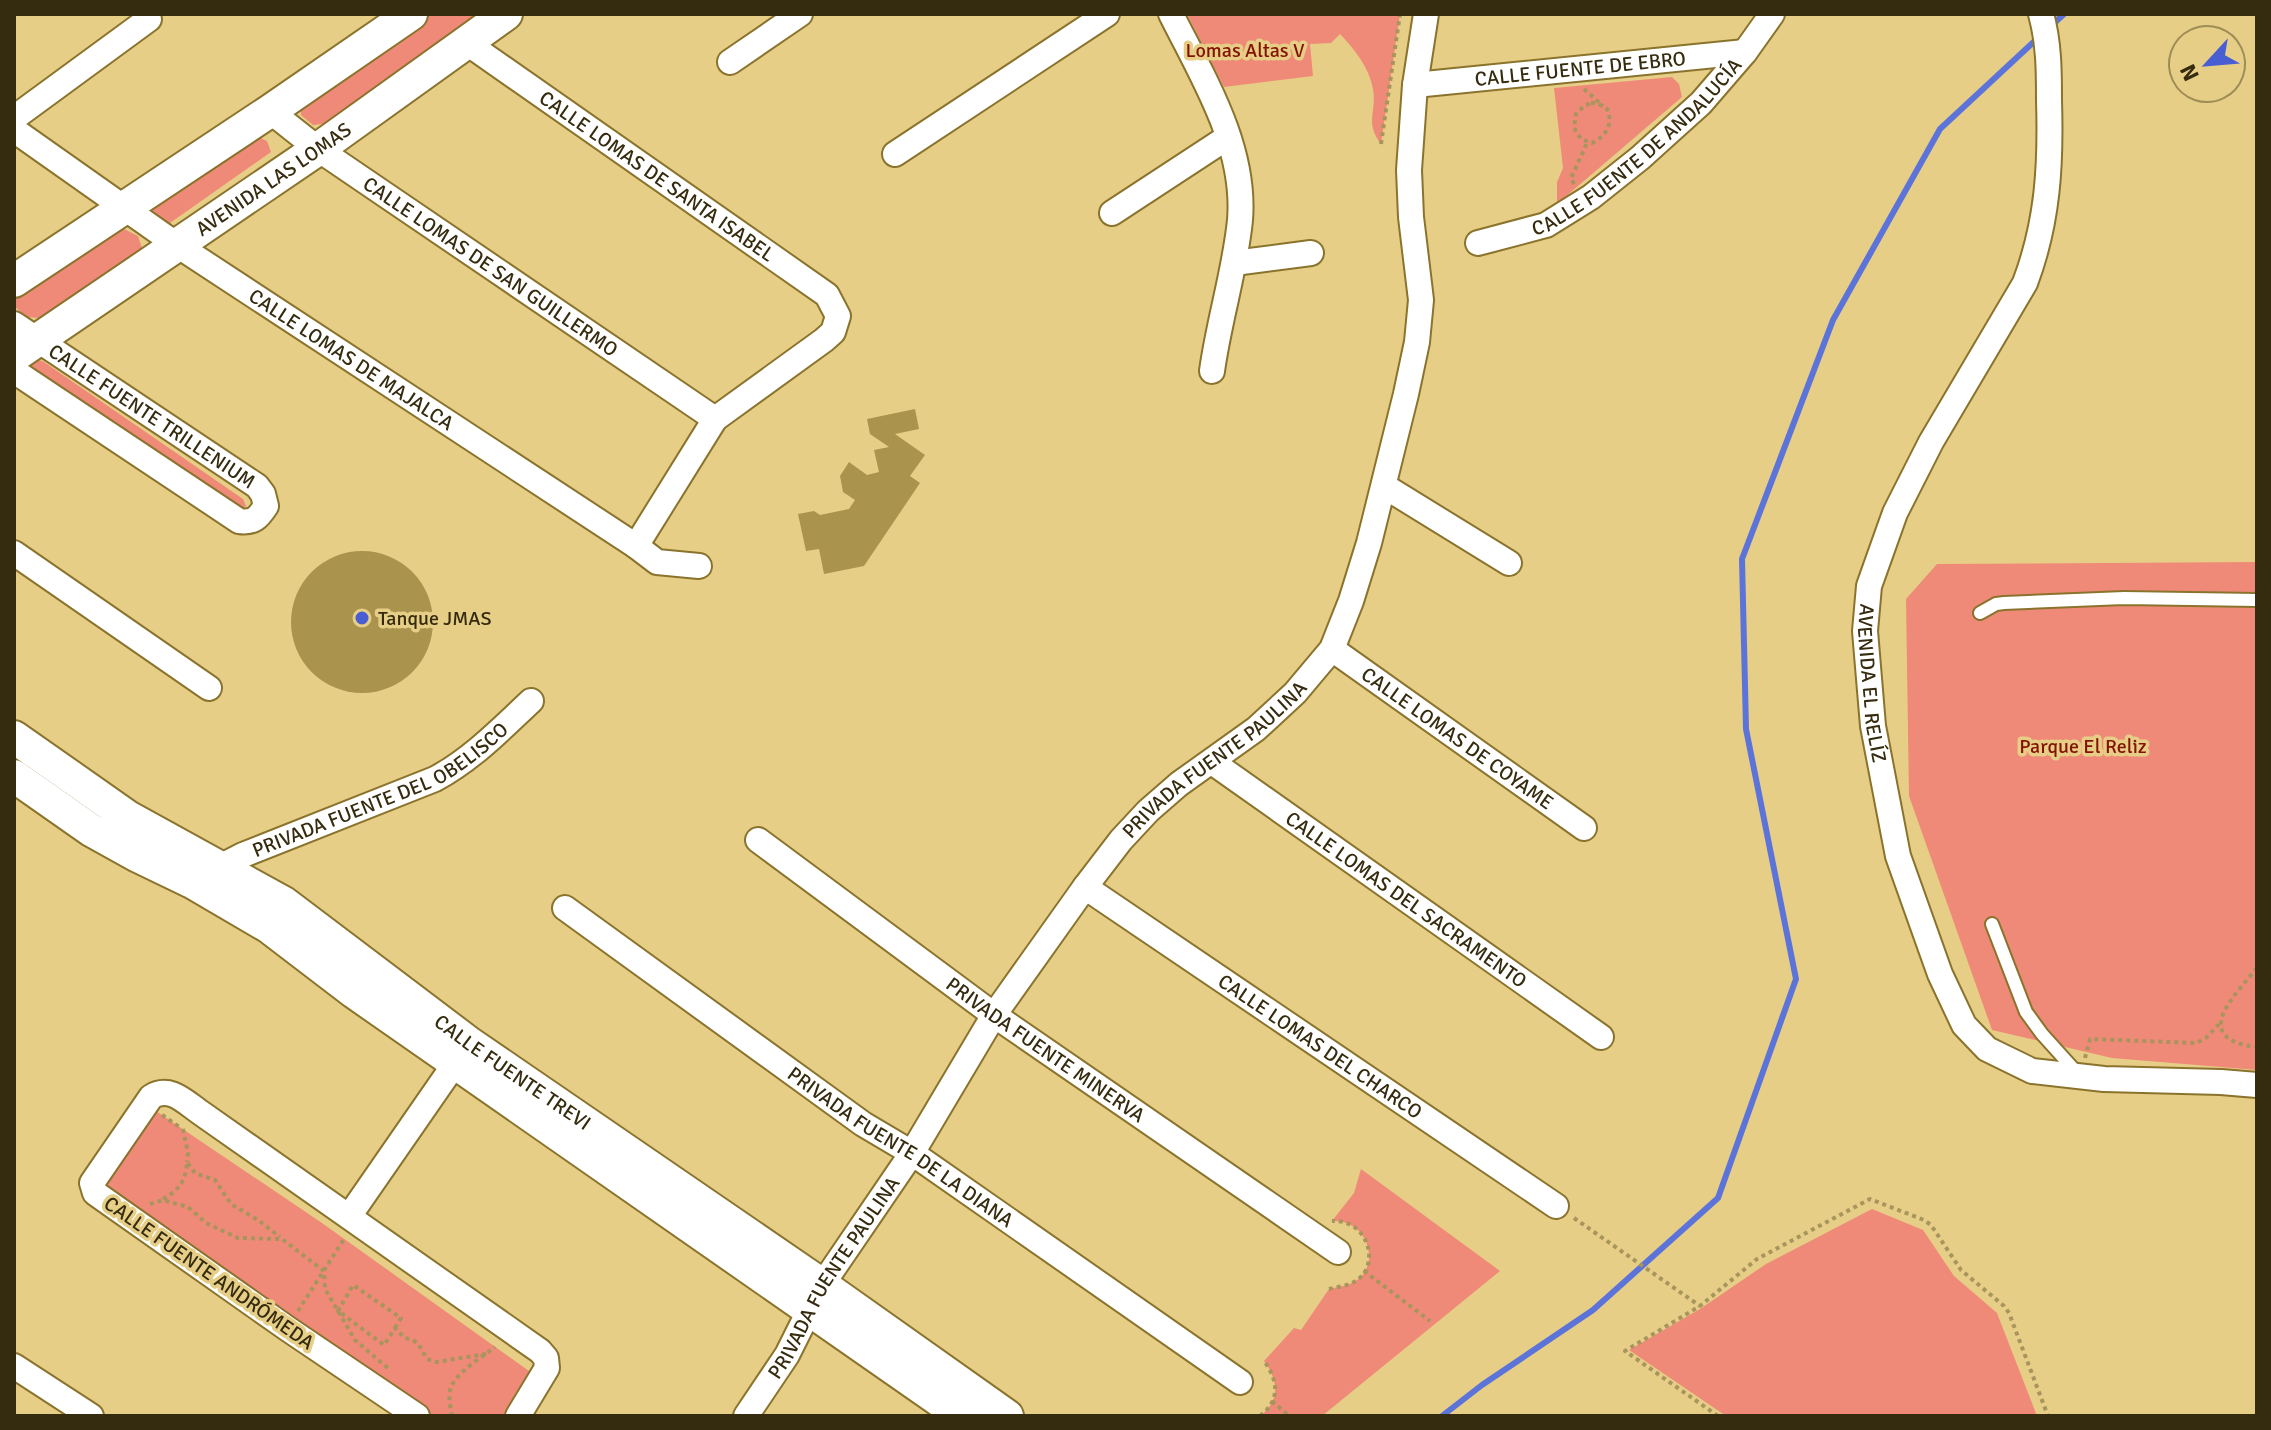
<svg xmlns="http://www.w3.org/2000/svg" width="2271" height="1430" viewBox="0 0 2271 1430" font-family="Signika,sans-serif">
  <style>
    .green { fill: #f08a78 }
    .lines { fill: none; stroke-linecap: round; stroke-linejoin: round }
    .stream { stroke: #5c74d9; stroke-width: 6 }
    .building { fill: #aa934d }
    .lane-casing { stroke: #8a732c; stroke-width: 16 }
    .street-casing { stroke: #8a732c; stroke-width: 28 }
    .secondary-casing { stroke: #8a732c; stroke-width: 36 }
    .path { stroke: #a8955d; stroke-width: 4; stroke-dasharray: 4 4; stroke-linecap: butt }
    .lane { stroke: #fff; stroke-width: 12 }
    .street { stroke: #fff; stroke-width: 24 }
    .secondary { stroke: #fff; stroke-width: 32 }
    .poi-dot { fill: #495ed2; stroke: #e6ce87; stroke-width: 3 }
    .labels { text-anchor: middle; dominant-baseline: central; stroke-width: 7; stroke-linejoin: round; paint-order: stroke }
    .park-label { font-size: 20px; fill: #841203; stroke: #e6ce87 }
    .street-label { font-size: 20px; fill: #352b0e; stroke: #e6ce87 }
    .poi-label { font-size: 20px; fill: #352b0e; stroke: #e6ce87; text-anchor: start }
  </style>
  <rect width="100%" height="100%" fill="#e6ce87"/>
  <path class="green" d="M 427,14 L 482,14 L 323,124 L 313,125 L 301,115 L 301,106 Z
    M 1187,14 L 1400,14 L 1381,144 C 1364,122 1377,113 1373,89 C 1369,67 1355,50 1340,34 L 1331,43 L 1310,44 L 1313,76 L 1224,87 Z
    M 1672,77 L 1679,84 L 1682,97 L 1557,204 L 1557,182 L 1563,168 L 1554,88 Z
    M 252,134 L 267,141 L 271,152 L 170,223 C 160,220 154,217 152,206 Z
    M 122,228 L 138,236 L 142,248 L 39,318 L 27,317 L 15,307 L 14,299 L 111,231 Z
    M 37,359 L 44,362 L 243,499 L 246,506 L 243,510 L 30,371 L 29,366 L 31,360 Z
    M 2257,562 L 2257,1070 L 2112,1058 L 1992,1030 L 1909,796 L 1906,599 L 1937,564 Z
    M 156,1111 L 322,1223 L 536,1376 L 510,1416 L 430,1416 L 126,1208 L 105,1188 L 107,1178 Z
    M 1361,1169 L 1500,1271 L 1322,1416 L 1260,1416 C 1281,1400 1278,1380 1264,1361 L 1294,1328 L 1301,1330 L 1329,1289 C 1337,1287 1347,1286 1354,1282 C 1382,1267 1369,1219 1332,1221 L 1354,1193 Z
    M 1872,1209 L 1923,1230 L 1954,1276 L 1997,1313 L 2037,1416 L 1726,1416 L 1629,1350 L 1700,1309 L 1766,1264 Z"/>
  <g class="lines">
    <path class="stream" d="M 2051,26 L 2064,14
      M 1442,1416 L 1482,1385 L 1593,1310 L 1718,1198 L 1796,979 L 1746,729 L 1742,559 L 1833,320 L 1940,129 L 2039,37"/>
  </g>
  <path class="building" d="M 915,409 L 919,429 L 895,434 L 925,455 L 910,476 L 920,483 L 864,566 L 824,574 L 819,549 L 806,551 L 798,514 L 814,511 L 820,515 L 849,509 L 855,500 L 843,492 L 840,476 L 849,462 L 867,475 L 879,472 L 874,450 L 889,447 L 870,434 L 867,419 Z
    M291 622a71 71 0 1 1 142 0a71 71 0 1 1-142 0Z"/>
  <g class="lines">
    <g class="lane-casing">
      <path id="lane" d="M 1980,613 L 1996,604 L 2004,603 L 2124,598 L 2257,600
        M 1992,924 L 2026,1012 L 2042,1034 L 2079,1075"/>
    </g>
    <g class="street-casing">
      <g id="street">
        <path d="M 1171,14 C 1203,78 1246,146 1240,220 C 1235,271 1219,320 1212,371"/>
        <path id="s1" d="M 2041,14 C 2049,43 2049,71 2049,100 C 2051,165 2048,222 2025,283 L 1931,442 L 1895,513 L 1869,586 L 1865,631 L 1873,726 L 1898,856 L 1940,974 L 1964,1025 L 1987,1049 L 2032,1071 L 2104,1079 L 2221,1082 L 2257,1085"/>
        <path id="s2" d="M 467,43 L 827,295 L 838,316 L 833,332 L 824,340 L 715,419 L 636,546"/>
        <path d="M 730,62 L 800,14"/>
        <path id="s3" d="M 1415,85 L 1745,52"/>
        <path id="s4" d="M 270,111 L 318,149 L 715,419"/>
        <path d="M 14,118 L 149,19"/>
        <path id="s5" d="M 14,130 L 177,245 L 636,546 L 657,562 L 699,566"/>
        <path d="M 895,154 L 1107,14"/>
        <path d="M 1112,213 L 1228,137"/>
        <path id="s6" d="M 1478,243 L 1546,225 L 1591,197 L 1640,158 L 1701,103 L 1745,52 L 1772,14"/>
        <path d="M 1234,263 L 1311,253"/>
        <path id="s7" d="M 14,324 L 257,486 L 263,494 L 266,506 C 258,518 254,523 239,521 L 14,371"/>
        <path d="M 1384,486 L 1509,563"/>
        <path d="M 14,553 L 209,688"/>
        <path id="s8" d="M 1332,649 L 1584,828"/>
        <path id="s9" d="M 1212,762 L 1601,1037"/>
        <path id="s10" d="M 758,840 L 994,1015 L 1338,1252"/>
        <path id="s11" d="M 208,873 L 243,855 L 435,779 C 472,759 500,730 531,701"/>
        <path id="s12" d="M 1085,887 L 1556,1206"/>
        <path id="s13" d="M 565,908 L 863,1124 L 912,1153 L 1240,1382"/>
        <path d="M 350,1215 L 465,1049"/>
        <path d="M 14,1366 L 91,1416"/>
        <path d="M 417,1416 L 288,1329 L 95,1193 L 92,1183 L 151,1097 C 170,1085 185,1102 201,1113 L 540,1351 L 546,1358 L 547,1368 L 518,1416"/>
        <path id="s14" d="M 746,1416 L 787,1355 L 822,1285 L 912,1153 L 994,1015 L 1085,887 L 1121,840 L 1148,811 L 1179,784 L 1256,729 L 1295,693 L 1332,649 L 1351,601 L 1369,543 L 1406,394 L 1417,342 L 1421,300 L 1411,217 L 1409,170 L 1415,85 L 1426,14"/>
      </g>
    </g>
    <g class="secondary-casing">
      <g id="secondary">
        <path d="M 14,281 L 270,111 L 411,14"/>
        <path id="s15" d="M 14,356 L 318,149 L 506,14"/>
        <path id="s16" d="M 14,737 L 128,817 L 284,903 L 469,1043 L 822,1285 L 1007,1416"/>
        <path d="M 14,776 L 91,830 L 136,855 L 192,882 L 269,927 L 354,992 L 962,1416"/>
      </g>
    </g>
    <path class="path" d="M 1584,89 L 1603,106
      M 1591,103 L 1597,103 L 1607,109 C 1614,124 1606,136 1592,143 L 1581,139 L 1574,128 L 1576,114 L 1584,106 Z
      M 1381,144 L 1400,14
      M 1574,184 L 1571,178 L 1587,143
      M 2257,968 C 2234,996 2189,1039 2257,1047
      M 2085,1058 L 2090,1039 L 2196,1043 L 2206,1038 L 2220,1023
      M 162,1115 L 181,1128
      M 183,1129 L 188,1153 L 187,1162
      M 163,1199 C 179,1190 186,1181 187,1162 L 195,1173 L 215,1180 L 231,1204 L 258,1220 L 280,1237
      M 150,1204 L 163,1200 L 188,1207 L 206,1223 L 238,1238 L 282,1239 L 324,1271 L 325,1289 L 355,1340 L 390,1370
      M 1574,1218 L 1700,1306
      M 1364,1271 L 1430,1321
      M 1329,1289 C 1337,1287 1347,1286 1354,1282 C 1382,1267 1369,1219 1332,1221
      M 298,1311 L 344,1239
      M 395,1328 L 401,1318 L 353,1285 L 338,1311 L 384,1345 L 395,1328 L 405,1338 L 413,1340 L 419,1345 L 427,1359 L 436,1362 L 486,1354
      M 1272,1401 L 1289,1416
      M 452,1416 C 451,1409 448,1398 450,1390 C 454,1374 482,1357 495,1347
      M 1260,1416 C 1281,1400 1278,1380 1264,1361
      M 1718,1416 L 1625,1351 L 1700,1306 L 1757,1259 L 1870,1199 L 1924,1220 L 1931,1225 L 1961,1270 L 2004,1306 L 2009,1313 L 2048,1416"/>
    <use href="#lane" class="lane"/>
    <use href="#street" class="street"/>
    <use href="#secondary" class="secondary"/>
  </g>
  <circle class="poi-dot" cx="362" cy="618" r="8"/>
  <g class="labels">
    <g class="park-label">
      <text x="1245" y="50">Lomas Altas V</text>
      <text x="2083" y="746">Parque El Reliz</text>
    </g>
    <g class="street-label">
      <text stroke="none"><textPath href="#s3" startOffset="166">CALLE FUENTE DE EBRO</textPath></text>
      <text stroke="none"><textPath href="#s6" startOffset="190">CALLE FUENTE DE ANDALUCÍA</textPath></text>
      <text stroke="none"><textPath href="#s2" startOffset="232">CALLE LOMAS DE SANTA ISABEL</textPath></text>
      <text stroke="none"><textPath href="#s15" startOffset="314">AVENIDA LAS LOMAS</textPath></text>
      <text stroke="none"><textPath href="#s4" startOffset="270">CALLE LOMAS DE SAN GUILLERMO</textPath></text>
      <text stroke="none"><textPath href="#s5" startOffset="408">CALLE LOMAS DE MAJALCA</textPath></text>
      <text stroke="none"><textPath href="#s7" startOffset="166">CALLE FUENTE TRILLENIUM</textPath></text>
      <text stroke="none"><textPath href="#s1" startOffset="712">AVENIDA EL RELÍZ</textPath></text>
      <text stroke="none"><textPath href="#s8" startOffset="154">CALLE LOMAS DE COYAME</textPath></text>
      <text stroke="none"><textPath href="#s14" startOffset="812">PRIVADA FUENTE PAULINA</textPath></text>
      <text stroke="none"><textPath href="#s11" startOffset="192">PRIVADA FUENTE DEL OBELISCO</textPath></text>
      <text stroke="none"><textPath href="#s9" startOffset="238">CALLE LOMAS DEL SACRAMENTO</textPath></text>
      <text stroke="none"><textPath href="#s12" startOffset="284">CALLE LOMAS DEL CHARCO</textPath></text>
      <text stroke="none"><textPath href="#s10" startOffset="356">PRIVADA FUENTE MINERVA</textPath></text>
      <text stroke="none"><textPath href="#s16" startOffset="602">CALLE FUENTE TREVI</textPath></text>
      <text stroke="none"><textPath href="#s13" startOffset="412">PRIVADA FUENTE DE LA DIANA</textPath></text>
      <text transform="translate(209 1273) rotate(35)">CALLE FUENTE ANDRÓMEDA</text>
      <text stroke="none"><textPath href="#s14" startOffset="164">PRIVADA FUENTE PAULINA</textPath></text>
    </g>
    <g class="poi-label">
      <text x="378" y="618">Tanque JMAS</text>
    </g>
  </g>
  <rect width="2271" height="1430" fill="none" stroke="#352b0e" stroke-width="32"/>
  <g transform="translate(2207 64) rotate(244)"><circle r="38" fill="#e6ce87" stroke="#9f8d57" stroke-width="2"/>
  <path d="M0-6L14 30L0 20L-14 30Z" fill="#495ed2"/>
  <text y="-12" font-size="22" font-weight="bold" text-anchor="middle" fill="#352b0e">N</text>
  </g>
</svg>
